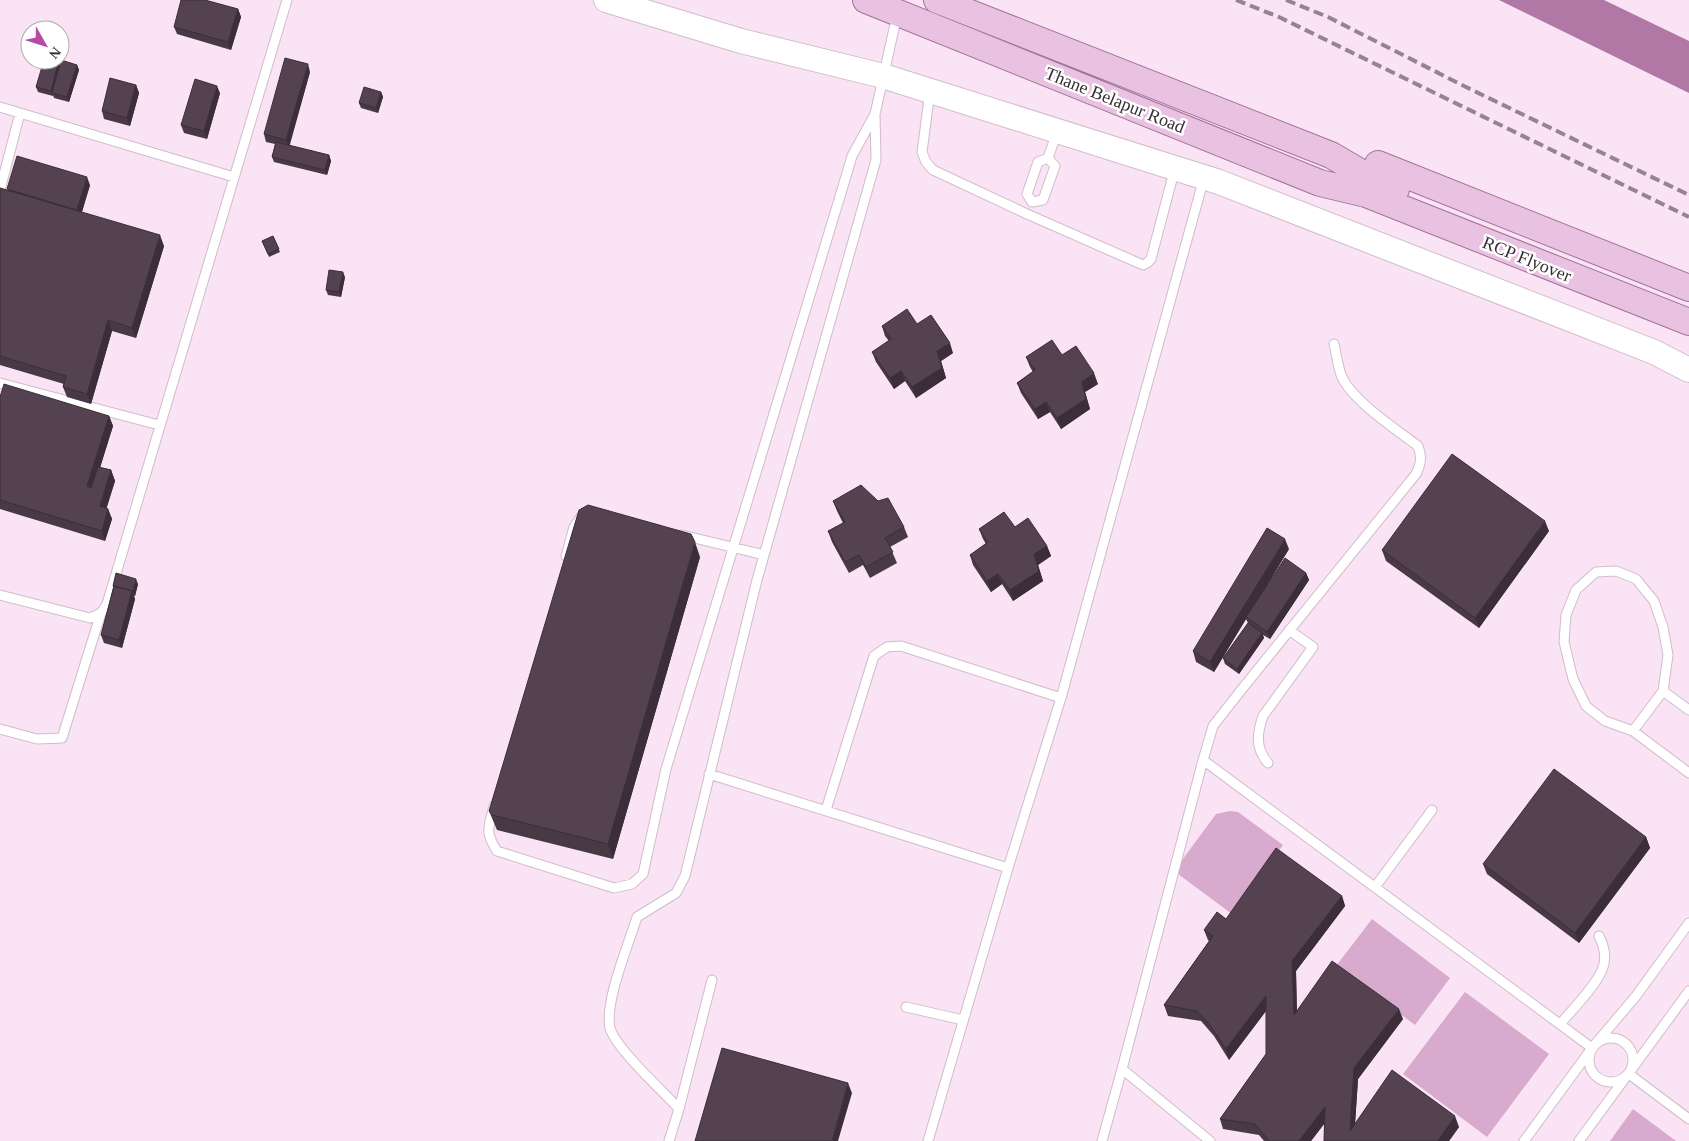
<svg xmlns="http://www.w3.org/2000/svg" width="1689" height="1141" viewBox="0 0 1689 1141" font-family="Georgia,serif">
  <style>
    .green { fill: #d8abce }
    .water { fill: #b177a5 }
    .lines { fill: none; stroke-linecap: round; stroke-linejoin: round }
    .lane-casing { stroke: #d1bccc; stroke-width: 11 }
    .secondary-casing { stroke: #d1bccc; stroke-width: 26 }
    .primary-casing { stroke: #a27398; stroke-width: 28 }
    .lane { stroke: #fff; stroke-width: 9 }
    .secondary { stroke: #fff; stroke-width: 24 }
    .primary { stroke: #e9c1e1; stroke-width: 26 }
    .rail { stroke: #938590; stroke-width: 4; stroke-dasharray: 10 5; stroke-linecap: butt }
    .wall { fill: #483945 }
    .shaded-wall { fill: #3b2e38 }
    .building { fill: #544250; stroke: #3b2e38 }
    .labels { text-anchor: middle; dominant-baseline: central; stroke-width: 5; stroke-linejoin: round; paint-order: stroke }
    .street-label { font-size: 18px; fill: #372f35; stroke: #fff }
  </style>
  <rect width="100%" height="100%" fill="#f9e3f4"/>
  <path class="green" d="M 1230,811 L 1238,812 L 1283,845 L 1232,914 L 1174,871 L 1216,814 Z
    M 1372,919 L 1450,978 L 1415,1025 L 1336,966 Z
    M 1465,992 L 1549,1054 L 1487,1137 L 1403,1074 Z
    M 1633,1109 L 1676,1141 L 1610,1141 Z"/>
  <path class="water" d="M 1499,0 L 1604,0 L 1689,41 L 1689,93 Z"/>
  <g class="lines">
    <g class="lane-casing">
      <path id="lane" d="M 930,91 L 922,152 L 926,162 L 933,170 L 1027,214 L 1143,265 L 1147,263 L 1151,259 L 1175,168
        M 0,107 L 234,177
        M 1048,158 L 1057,132
        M 0,190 L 20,113
        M 1032,202 L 1043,200 L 1055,166 L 1048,158
        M 1032,202 L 1027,194 L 1038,162 L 1048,158
        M 0,383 L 159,425
        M 682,535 L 764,555
        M 566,556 L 574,527 L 581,517
        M 0,595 L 90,618 L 101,613
        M 1663,691 L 1689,710
        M 0,729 L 37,739 L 62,738 L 101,613 L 107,604 L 287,0
        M 1633,731 L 1663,691 L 1668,655 L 1663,627 L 1654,601 L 1636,579 L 1616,571 L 1596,572 L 1576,590 L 1566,615 L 1564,642 L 1573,679 L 1586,706 L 1605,721 L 1633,731 L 1689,773
        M 1203,760 L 1592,1048
        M 1268,763 C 1255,748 1257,733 1263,716 L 1313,647 L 1289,630
        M 709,774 L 1008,868
        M 494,806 C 489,827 484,831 497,851 L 614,888 L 632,884 L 643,874 L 666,769 L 841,193 L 852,156 L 875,114
        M 826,810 L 874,656 L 887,647 L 901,646 L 1061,698
        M 1375,887 L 1432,810
        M 906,1007 L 963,1020
        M 1560,1024 C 1572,1010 1595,987 1602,970 C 1607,959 1604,946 1599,936
        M1589 1060a22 22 0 1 1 44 0a22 22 0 1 1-44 0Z
        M 1122,1069 L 1210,1141
        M 1629,1074 L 1689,1119
        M 679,1109 L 712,980
        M 669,1141 L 679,1109 C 663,1091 616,1049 610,1028 C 604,1003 629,943 637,917 L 676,893 L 685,876 L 757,580 L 876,160 L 875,114 L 897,15
        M 928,1141 L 1008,868 L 1061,698 L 1204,178
        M 1102,1141 L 1122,1069 L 1203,760 L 1213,726 L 1242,689 L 1416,474 C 1421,464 1422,457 1418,446 C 1396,429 1351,400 1341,375 C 1338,365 1336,354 1334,344
        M 1524,1141 L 1592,1048 L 1636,996 L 1689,923
        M 1579,1141 L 1689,991"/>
    </g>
    <g class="secondary-casing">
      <path id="secondary" d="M 606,0 L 741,41 L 883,76 L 1219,182 L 1654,352 L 1689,370"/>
    </g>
    <g class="primary-casing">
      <path id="primary" d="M 866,0 L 1320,183 L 1366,194 L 1689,322
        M 937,0 L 1331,155 L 1372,179 L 1396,189
        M 1378,164 L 1689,288"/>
    </g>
    <use href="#lane" class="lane"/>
    <use href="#secondary" class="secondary"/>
    <use href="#primary" class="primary"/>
    <path class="rail" d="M 1236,0 L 1279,17 L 1689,217
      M 1286,0 L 1328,17 L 1466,87 L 1689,195"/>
  </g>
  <path class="wall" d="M 238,9 L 241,17 L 231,50 L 177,34 L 174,27 Z
    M 62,60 L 62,61 L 77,65 L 79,70 L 69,102 L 54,98 L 53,95 L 53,96 L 38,92 L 36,87 Z
    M 310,72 L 289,145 L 329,155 L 331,161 L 327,175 L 274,162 L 272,157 L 275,144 L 266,142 L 264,134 Z
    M 136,85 L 139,93 L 130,126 L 104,119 L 102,111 Z
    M 381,92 L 383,97 L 378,113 L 361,108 L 359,103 Z
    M 220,93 L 207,139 L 184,133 L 181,125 Z
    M 90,185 L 82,212 L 164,246 L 136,338 L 112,331 L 91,404 L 67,397 L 63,387 L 64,384 L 0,365 L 0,188 L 7,190 Z
    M 273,236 L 280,252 L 269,257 L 262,241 Z
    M 345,277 L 341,297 L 328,295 L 326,290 Z
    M 917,324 L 953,353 L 941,361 L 946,378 L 916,398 L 905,381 L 894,389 L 876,362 L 872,352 L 889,341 L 885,336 L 882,326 Z
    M 1062,355 L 1098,384 L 1085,392 L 1090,409 L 1061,429 L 1050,412 L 1038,419 L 1021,393 L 1017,383 L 1033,372 L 1030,367 L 1026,357 Z
    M 0,397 L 109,416 L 113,426 L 100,467 L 111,470 L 115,481 L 106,508 L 108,509 L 112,519 L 105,541 L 0,509 Z
    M 833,501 L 904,527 L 908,537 L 890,547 L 897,563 L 870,578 L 863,565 L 849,573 L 832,542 L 828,531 L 843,523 L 837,511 Z
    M 1015,527 L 1047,546 L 1051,556 L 1038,565 L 1043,581 L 1013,601 L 1002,584 L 991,592 L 973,565 L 970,555 L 986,544 L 983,539 L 979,529 Z
    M 1549,531 L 1479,628 L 1386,561 L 1382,550 Z
    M 1289,549 L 1265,588 L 1306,573 L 1309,580 L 1270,639 L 1263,635 L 1264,638 L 1239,674 L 1225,664 L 1223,658 L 1248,623 L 1246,619 L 1214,672 L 1196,662 L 1193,651 Z
    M 700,557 L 613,859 L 497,830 L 489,811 Z
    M 138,584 L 135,596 L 134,596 L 135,599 L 122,648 L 104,643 L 101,635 L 113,588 L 113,586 Z
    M 1646,837 L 1650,848 L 1579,943 L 1487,874 L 1483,864 Z
    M 1342,896 L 1345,906 L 1296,971 L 1297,1010 L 1403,1019 L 1358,1079 L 1355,1123 L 1459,1127 L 1449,1141 L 1324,1141 L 1325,1123 L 1311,1141 L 1264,1141 L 1259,1135 L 1223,1129 L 1220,1119 L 1266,1054 L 1266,1011 L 1229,1060 L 1214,1036 L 1201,1021 L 1168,1016 L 1164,1005 L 1209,941 L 1208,940 L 1204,930 L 1226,919 Z"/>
  <path class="shaded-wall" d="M 238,9 L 241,17 L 231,50 L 228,42 Z
    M 60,55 L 62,60 L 53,93 L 52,93 L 53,96 L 51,91 L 59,60 L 60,60 Z
    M 308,64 L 310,72 L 289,148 L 286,140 Z
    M 77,65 L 79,70 L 69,102 L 67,97 Z
    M 136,85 L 139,93 L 130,126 L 127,118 Z
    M 217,86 L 220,93 L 207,139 L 204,131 Z
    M 381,92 L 383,97 L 378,113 L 376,108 Z
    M 329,155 L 331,161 L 327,175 L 325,170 Z
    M 87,177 L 90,185 L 80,218 L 77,210 Z
    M 160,235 L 164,246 L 136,338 L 132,328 Z
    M 343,272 L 345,277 L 341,297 L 339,292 Z
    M 108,320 L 112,331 L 91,404 L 87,394 Z
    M 950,343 L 953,353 L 941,361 L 946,378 L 916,398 L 912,387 L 937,351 Z
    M 901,371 L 905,381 L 894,389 L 890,378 Z
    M 1094,373 L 1098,384 L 1085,392 L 1090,409 L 1061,429 L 1057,418 L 1082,382 Z
    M 1046,402 L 1050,412 L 1038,419 L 1035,409 Z
    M 109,416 L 113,426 L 91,497 L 87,486 Z
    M 111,470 L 115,481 L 104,517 L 100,506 Z
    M 108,509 L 112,519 L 105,541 L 102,531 Z
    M 1545,521 L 1549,531 L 1479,628 L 1475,618 Z
    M 1285,539 L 1289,549 L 1247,618 L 1246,617 L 1246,619 L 1214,672 L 1210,662 Z
    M 695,542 L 700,557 L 613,859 L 608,844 Z
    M 1047,546 L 1051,556 L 1038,565 L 1043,581 L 1013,601 L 1010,590 L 1034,554 Z
    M 1306,573 L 1309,580 L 1270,639 L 1267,632 Z
    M 998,574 L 1002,584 L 991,592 L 987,581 Z
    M 136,579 L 138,584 L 135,596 L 133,591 Z
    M 132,591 L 135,599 L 122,648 L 119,640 Z
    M 1262,633 L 1264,638 L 1239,674 L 1237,669 Z
    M 1646,837 L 1650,848 L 1579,943 L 1575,933 Z
    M 1342,896 L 1345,906 L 1296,971 L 1297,1025 L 1294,1015 L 1292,961 Z
    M 1266,996 L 1269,1007 L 1229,1060 L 1226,1049 Z
    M 1399,1009 L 1403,1019 L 1358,1079 L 1354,1141 L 1350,1131 L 1354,1068 Z
    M 848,1083 L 852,1093 L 838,1141 L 832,1141 Z
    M 1325,1107 L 1329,1117 L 1311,1141 L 1299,1141 Z
    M 1455,1116 L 1459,1127 L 1449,1141 L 1438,1141 Z"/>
  <path class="building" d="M 181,0 L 205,0 L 238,9 L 228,42 L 174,27 Z
    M 285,58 L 308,64 L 286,140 L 264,134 Z
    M 44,60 L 59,60 L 51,91 L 36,87 Z
    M 61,60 L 77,65 L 67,97 L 52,93 Z
    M 110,78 L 136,85 L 127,118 L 102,111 Z
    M 195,79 L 217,86 L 204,131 L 181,125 Z
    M 364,87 L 381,92 L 376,108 L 359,103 Z
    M 276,142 L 329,155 L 325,170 L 272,157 Z
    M 17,156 L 87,177 L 77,210 L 7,189 Z
    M 0,188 L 160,235 L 132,328 L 108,320 L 87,394 L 63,387 L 66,376 L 0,356 Z
    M 273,236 L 279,249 L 268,254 L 262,241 Z
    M 329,270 L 343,272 L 339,292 L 326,290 Z
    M 907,309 L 917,324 L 931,315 L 950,343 L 937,351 L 942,368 L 912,387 L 901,371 L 890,378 L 872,352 L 891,339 L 882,326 Z
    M 1052,340 L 1062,355 L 1076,346 L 1094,373 L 1082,382 L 1086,399 L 1057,418 L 1046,402 L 1035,409 L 1017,383 L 1035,370 L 1026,357 Z
    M 4,384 L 109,416 L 87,486 L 91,488 L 98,467 L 111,470 L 100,506 L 108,509 L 102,531 L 0,500 L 0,397 Z
    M 1452,454 L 1545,521 L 1475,618 L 1382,550 Z
    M 861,485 L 878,501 L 888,498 L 904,527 L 885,538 L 893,552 L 866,567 L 859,555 L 845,562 L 828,531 L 845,522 L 833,501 Z
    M 588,505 L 691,534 L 695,542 L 608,844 L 492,815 L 489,811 L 579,510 Z
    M 1004,512 L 1015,527 L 1028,518 L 1047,546 L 1034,554 L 1039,571 L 1010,590 L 998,574 L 987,581 L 970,555 L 988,542 L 979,529 Z
    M 1267,528 L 1285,539 L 1210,662 L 1193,651 Z
    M 1285,558 L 1306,573 L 1267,632 L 1246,617 Z
    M 116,573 L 136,579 L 133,591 L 113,586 Z
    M 114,586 L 132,591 L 119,640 L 101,635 Z
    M 1248,623 L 1262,633 L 1237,669 L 1223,658 Z
    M 1554,769 L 1646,837 L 1575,933 L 1483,864 Z
    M 1276,848 L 1342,896 L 1292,961 L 1294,1015 L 1332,961 L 1399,1009 L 1354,1068 L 1350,1131 L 1392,1070 L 1455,1116 L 1438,1141 L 1324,1141 L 1325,1107 L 1299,1141 L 1269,1141 L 1255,1124 L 1220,1119 L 1266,1054 L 1266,996 L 1226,1049 L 1210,1025 L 1197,1011 L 1164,1005 L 1213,936 L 1204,930 L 1217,912 L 1226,919 Z
    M 722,1048 L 848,1083 L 832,1141 L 695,1141 Z"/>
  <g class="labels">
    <g class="street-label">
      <text transform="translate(1115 100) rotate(22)">Thane Belapur Road</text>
      <text transform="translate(1527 259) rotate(22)">RCP Flyover</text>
    </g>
  </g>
  <g transform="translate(45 45) rotate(129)"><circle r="24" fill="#ffffff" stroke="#afacae"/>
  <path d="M0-4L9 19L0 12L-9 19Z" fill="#b849a7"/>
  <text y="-8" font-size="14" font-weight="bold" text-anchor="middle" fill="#372f35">N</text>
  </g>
</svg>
